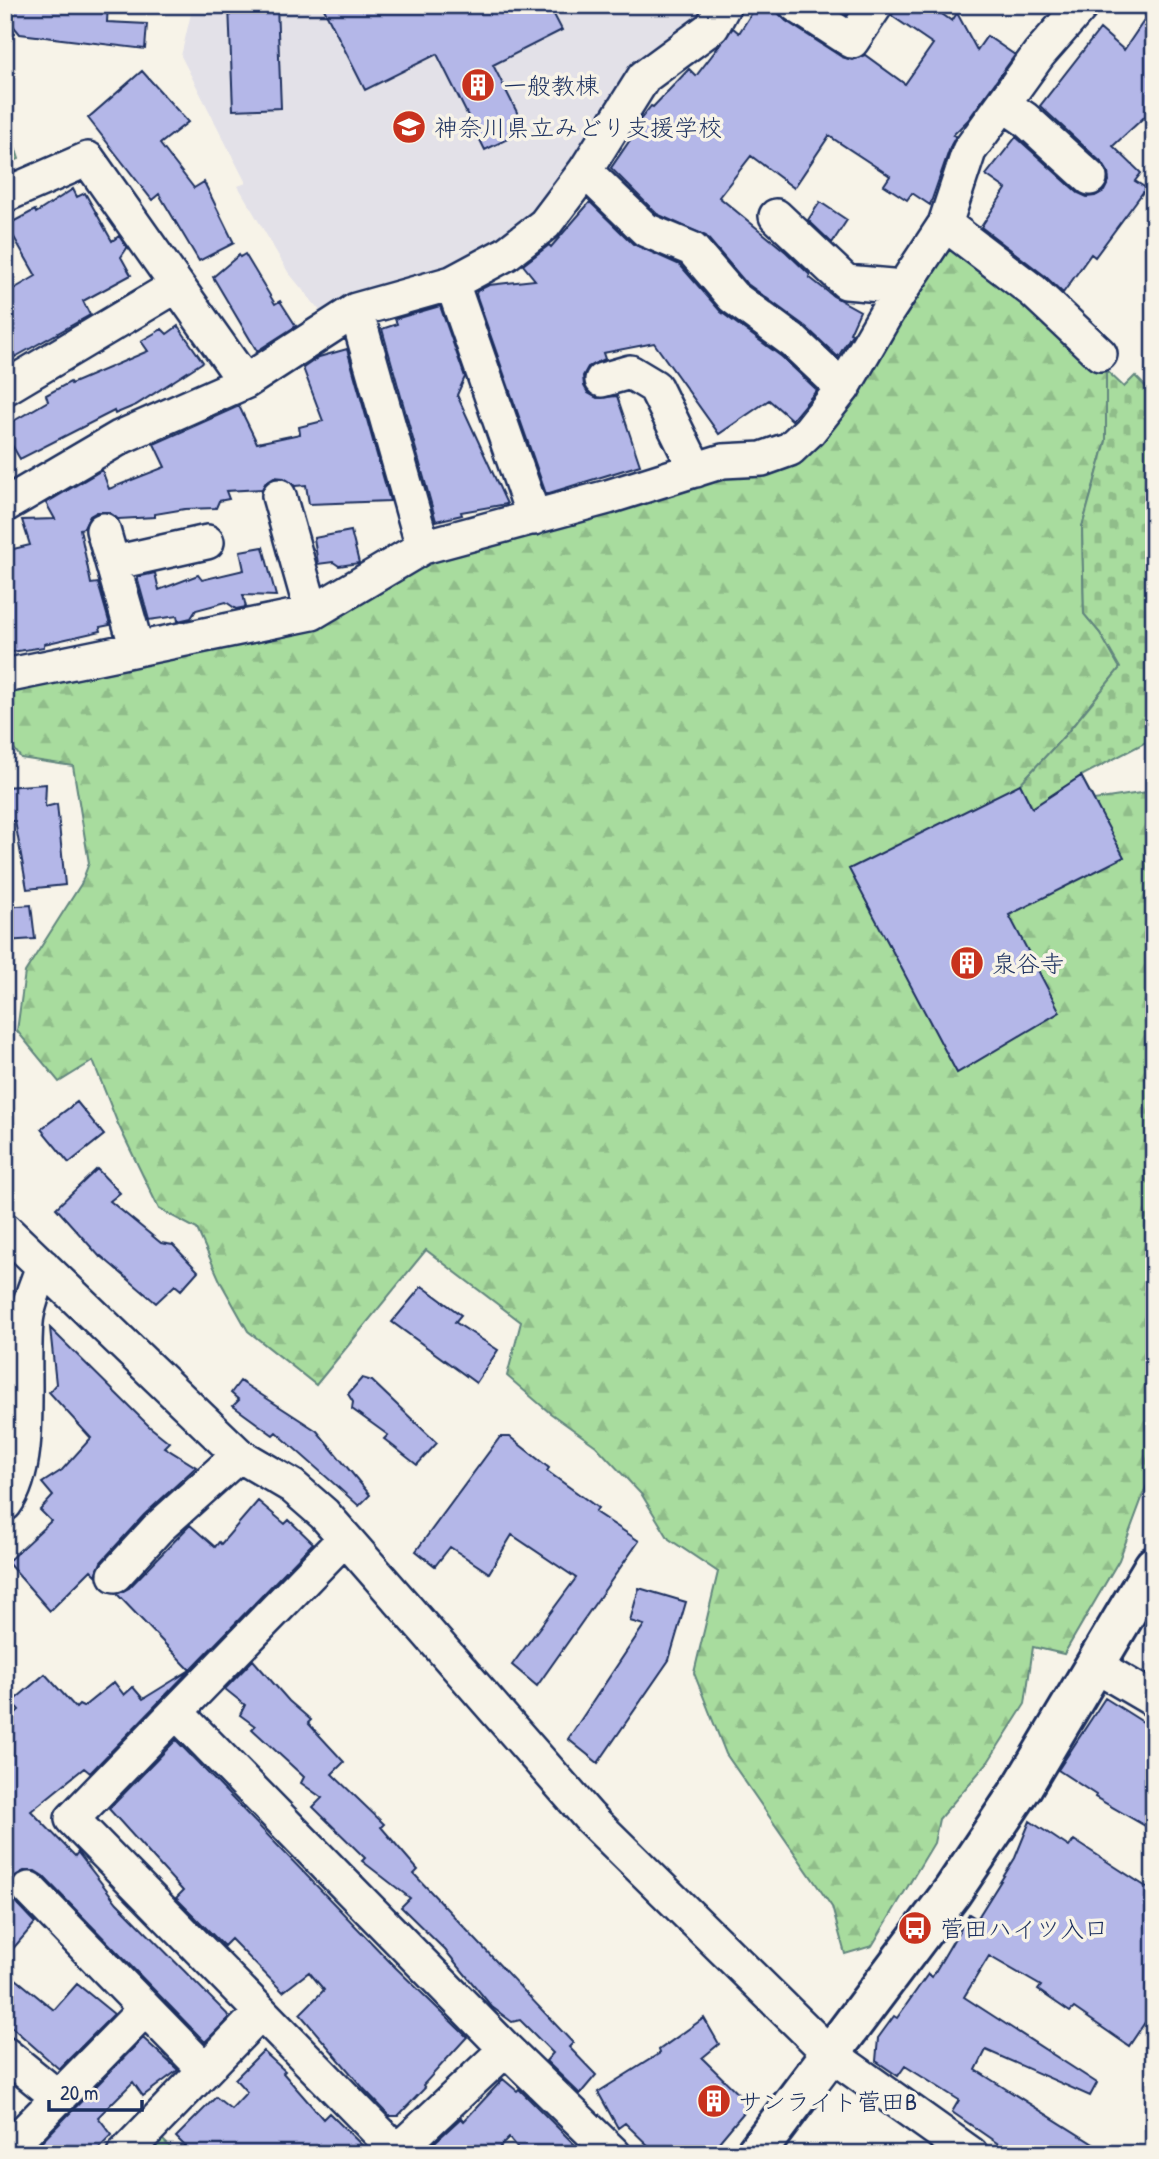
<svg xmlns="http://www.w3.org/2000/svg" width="1159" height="2159" viewBox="0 0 1159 2159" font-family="'Patrick Hand','Klee One',sans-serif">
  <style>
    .built { fill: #e3e1e8 }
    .forest { fill: url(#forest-firs); stroke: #62867e; stroke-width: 2 }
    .cemetery { fill: url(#cemetery-stones); stroke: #62867e; stroke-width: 2 }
    .park { fill: url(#park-crowns); stroke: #62867e; stroke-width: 2 }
    .building { fill: #b4b7e8; stroke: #1b2f5e; stroke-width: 2 }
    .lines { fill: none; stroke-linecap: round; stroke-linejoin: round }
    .street-casing { stroke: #1b2f5e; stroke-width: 38 }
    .secondary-casing { stroke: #1b2f5e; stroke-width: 44 }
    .street { stroke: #f7f3e8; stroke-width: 33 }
    .secondary { stroke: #f7f3e8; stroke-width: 38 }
    .labels { text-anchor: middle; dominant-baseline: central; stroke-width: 7; stroke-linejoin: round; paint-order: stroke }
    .poi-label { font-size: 24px; fill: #1b2f5e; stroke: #f7f3e8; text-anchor: start }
  </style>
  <defs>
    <pattern id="forest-firs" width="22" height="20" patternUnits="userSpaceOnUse" patternTransform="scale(1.75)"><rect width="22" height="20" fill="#a8dc9e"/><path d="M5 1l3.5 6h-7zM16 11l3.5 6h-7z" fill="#90bd8a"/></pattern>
    <pattern id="cemetery-stones" width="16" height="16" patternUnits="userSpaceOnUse" patternTransform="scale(1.75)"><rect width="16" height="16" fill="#a8dc9e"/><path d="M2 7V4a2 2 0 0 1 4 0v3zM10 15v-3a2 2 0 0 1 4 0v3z" fill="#90bd8a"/></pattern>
    <pattern id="park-crowns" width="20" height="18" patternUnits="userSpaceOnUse" patternTransform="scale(1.75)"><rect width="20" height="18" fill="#a8dc9e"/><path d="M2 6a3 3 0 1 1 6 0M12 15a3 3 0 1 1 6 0" fill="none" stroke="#90bd8a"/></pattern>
  </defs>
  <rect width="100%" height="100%" fill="#f7f3e8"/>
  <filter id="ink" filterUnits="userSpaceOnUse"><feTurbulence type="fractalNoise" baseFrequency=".0143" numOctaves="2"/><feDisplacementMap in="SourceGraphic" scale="14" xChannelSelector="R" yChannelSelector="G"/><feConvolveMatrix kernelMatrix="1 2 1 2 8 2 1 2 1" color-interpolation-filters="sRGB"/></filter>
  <g filter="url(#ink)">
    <path class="built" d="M 193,5 L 723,5 L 557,194 L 482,256 L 325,317 L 288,272 L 238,186 L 246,183 L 181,56 Z
      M 1154,1626 L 1154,1672 L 1145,1666 L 1144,1640 Z"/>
    <path class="forest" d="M 948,238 L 1013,287 L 1106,370 L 1106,441 L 1082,527 L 1084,614 L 1100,633 L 1120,668 L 1067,733 L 1020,784 L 1032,808 L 1081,776 L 1094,800 L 1154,791 L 1154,1466 L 1119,1560 L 1064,1654 L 1033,1647 L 1025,1704 L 988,1762 L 939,1819 L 934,1843 L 872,1946 L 845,1954 L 832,1907 L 726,1754 L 694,1673 L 718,1572 L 669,1539 L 642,1495 L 596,1446 L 550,1413 L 507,1376 L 521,1322 L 426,1250 L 316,1385 L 248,1331 L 221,1283 L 197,1229 L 159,1209 L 118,1124 L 93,1061 L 59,1082 L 17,1031 L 25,972 L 81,884 L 89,863 L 73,766 L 21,758 L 5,736 L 5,692 L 435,557 L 791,459 Z"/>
    <path class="cemetery" d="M 1106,370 L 1124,387 L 1135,376 L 1154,395 L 1154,738 L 1081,776 L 1032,808 L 1020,784 L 1067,733 L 1120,668 L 1100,633 L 1084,614 L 1082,527 L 1106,441 Z"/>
    <path class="park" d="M 5,117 L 19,159 L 5,165 Z
      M 160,2137 L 177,2154 L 142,2154 Z"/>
    <path class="building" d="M 5,5 L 108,5 L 107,22 L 147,24 L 145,49 L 20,34 L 5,16 Z
      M 229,5 L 277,5 L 281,108 L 233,110 Z
      M 322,5 L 549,5 L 562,30 L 493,65 L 526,130 L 485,150 L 437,54 L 365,90 Z
      M 757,5 L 777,5 L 779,14 L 786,21 L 842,57 L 852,60 L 865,55 L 905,84 L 933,44 L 892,16 L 895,5 L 929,5 L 952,21 L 957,13 L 977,50 L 987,36 L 1015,55 L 968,120 L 953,135 L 956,136 L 951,145 L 930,205 L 912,193 L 907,200 L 884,185 L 890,176 L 829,136 L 794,188 L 751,156 L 719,197 L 786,252 L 810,275 L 809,277 L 833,296 L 860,311 L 850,333 L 852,334 L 838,357 L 806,327 L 746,283 L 706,236 L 657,214 L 611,168 L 632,137 L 630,135 L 640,120 L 651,106 L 653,107 L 689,69 L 696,76 L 733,28 L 739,33 Z
      M 832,5 L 853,5 L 846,15 Z
      M 1154,6 L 1154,108 L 1113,146 L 1141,173 L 1135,181 L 1146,188 L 1095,257 L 1091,254 L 1063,293 L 1045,276 L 981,227 L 1006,189 L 986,175 L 1016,137 L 1078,193 L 1087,197 L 1095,196 L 1104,191 L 1109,181 L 1108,172 L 1103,164 L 1040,106 L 1100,29 L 1124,50 Z
      M 142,71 L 188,122 L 160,144 L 194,188 L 204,182 L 234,243 L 199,261 L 159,194 L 152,200 L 88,118 Z
      M 73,189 L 77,197 L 85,193 L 112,241 L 119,236 L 127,248 L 121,257 L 131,275 L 83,301 L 90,315 L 15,357 L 5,339 L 5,294 L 36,276 L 7,225 L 35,210 L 36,213 Z
      M 590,202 L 633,244 L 680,265 L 721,312 L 782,357 L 817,390 L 792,420 L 769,400 L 719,434 L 654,343 L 603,353 L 605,359 L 588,367 L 583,376 L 584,386 L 588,393 L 597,398 L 617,396 L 640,465 L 546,494 L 476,294 L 477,291 L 489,285 L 535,280 L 523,265 L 549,245 L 551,247 Z
      M 820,202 L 847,220 L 832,243 L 808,220 Z
      M 245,254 L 275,304 L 280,301 L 296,326 L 257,351 L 213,277 L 239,255 L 240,257 Z
      M 440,306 L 465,377 L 457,395 L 507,504 L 461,512 L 462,515 L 436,521 L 382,329 L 397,324 L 395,319 Z
      M 178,326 L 203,362 L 136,405 L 115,414 L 114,411 L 20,459 L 5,433 L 5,426 L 48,401 L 46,395 L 70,382 L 71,384 L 148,351 L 141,341 L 162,329 L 167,334 Z
      M 347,349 L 390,501 L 309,504 L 306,485 L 295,486 L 284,478 L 274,477 L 266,482 L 262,489 L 226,491 L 229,499 L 219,501 L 216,508 L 185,509 L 155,514 L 155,517 L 118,519 L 108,512 L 97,512 L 90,516 L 84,528 L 80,529 L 91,584 L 98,583 L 110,625 L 100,627 L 101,631 L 44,644 L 44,647 L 5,653 L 5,551 L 30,545 L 22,520 L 55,519 L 46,503 L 102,470 L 109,489 L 165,467 L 154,444 L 239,406 L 257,443 L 300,434 L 299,427 L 323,421 L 303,368 L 319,357 Z
      M 351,531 L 359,563 L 339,566 L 333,562 L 318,564 L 314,538 Z
      M 263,547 L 276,596 L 243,595 L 246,607 L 236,609 L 226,602 L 196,610 L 191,618 L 178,621 L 177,616 L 149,620 L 137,577 L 155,573 L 159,590 L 198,575 L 202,580 L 244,570 L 240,551 Z
      M 1081,776 L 1124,857 L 1009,915 L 1060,1012 L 957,1073 L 849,869 L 1020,784 L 1032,808 Z
      M 46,784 L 45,807 L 57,804 L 65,885 L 27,889 L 15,821 L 5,821 L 5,787 Z
      M 31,905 L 35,939 L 5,941 L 5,907 Z
      M 77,1102 L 104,1135 L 69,1163 L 41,1129 Z
      M 97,1169 L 120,1193 L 110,1201 L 161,1243 L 173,1245 L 198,1271 L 181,1290 L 175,1285 L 156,1303 L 101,1256 L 100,1257 L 56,1208 Z
      M 422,1286 L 461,1315 L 455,1322 L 498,1350 L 476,1383 L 392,1322 Z
      M 50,1328 L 150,1427 L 169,1442 L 164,1447 L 196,1467 L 144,1515 L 101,1562 L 96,1575 L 91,1570 L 50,1611 L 7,1562 L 51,1521 L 40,1510 L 53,1496 L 42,1483 L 62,1470 L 91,1438 L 49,1392 L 56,1384 Z
      M 362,1378 L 372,1381 L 437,1443 L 417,1465 L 384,1439 L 388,1435 L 352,1409 L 353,1402 L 348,1394 Z
      M 240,1381 L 317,1431 L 370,1495 L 359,1506 L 276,1432 L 273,1435 L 233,1406 L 239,1400 L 231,1393 Z
      M 500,1437 L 510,1437 L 549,1468 L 547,1471 L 598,1508 L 595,1512 L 639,1541 L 537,1686 L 512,1665 L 576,1578 L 512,1535 L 489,1573 L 450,1547 L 435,1566 L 416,1551 Z
      M 258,1501 L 285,1524 L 289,1520 L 313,1543 L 190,1670 L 117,1594 L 129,1588 L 190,1525 L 215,1547 L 219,1542 L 221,1544 Z
      M 639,1588 L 686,1602 L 669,1660 L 598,1763 L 568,1739 L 644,1625 L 630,1621 Z
      M 253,1660 L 289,1701 L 311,1720 L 308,1723 L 344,1762 L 332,1774 L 384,1824 L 381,1827 L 418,1870 L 414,1874 L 573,2043 L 569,2047 L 596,2075 L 580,2094 L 546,2061 L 553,2053 L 520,2020 L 512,2022 L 492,2007 L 445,1950 L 401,1907 L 410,1898 L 362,1861 L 365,1858 L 313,1807 L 322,1798 L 301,1783 L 304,1777 L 252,1729 L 255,1726 L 240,1715 L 245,1705 L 225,1689 Z
      M 190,1670 L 90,1773 L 84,1768 L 31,1811 L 75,1856 L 78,1852 L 79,1854 L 117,1903 L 227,2014 L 229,2018 L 205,2042 L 43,1876 L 35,1871 L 24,1871 L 15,1876 L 11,1883 L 10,1893 L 15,1902 L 35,1923 L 5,1958 L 5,1723 L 19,1710 L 12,1702 L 45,1674 L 76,1708 L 79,1705 L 83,1707 L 114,1682 L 124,1695 L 133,1687 L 143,1699 Z
      M 1105,1698 L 1154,1729 L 1154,1831 L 1095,1797 L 1096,1795 L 1058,1770 Z
      M 176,1740 L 392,1964 L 467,2037 L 423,2085 L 425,2088 L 398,2116 L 390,2116 L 364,2089 L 300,2014 L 324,1990 L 309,1972 L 283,1992 L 231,1939 L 224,1946 L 176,1898 L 183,1891 L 109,1809 Z
      M 1030,1821 L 1069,1847 L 1074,1840 L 1154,1892 L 1154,2009 L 1129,2046 L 1074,2008 L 1070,2012 L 1038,1990 L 1041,1986 L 989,1956 L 964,1997 L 1097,2083 L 1090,2096 L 986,2050 L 976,2070 L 1109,2154 L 1013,2154 L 952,2112 L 959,2100 L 905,2066 L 898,2076 L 876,2061 L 878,2038 L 894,2016 L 897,2018 L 928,1974 L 932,1977 L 969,1914 L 977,1919 L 1015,1858 Z
      M 5,1970 L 54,2010 L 77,1984 L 114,2014 L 59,2069 L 5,2021 Z
      M 704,2018 L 719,2044 L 702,2058 L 750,2105 L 709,2154 L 657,2154 L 625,2123 L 618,2128 L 598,2092 L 660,2053 L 659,2050 Z
      M 143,2038 L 178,2070 L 143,2096 L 133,2082 L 98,2117 L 112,2135 L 93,2154 L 30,2154 Z
      M 263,2051 L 285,2071 L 283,2073 L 323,2119 L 329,2113 L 371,2154 L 193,2154 L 176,2137 L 216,2097 L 231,2109 L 247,2092 L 235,2079 Z
      M 503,2079 L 517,2091 L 519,2089 L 584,2154 L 522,2154 L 509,2138 L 493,2154 L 422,2154 L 461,2118 L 464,2121 Z"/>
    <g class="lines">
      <g class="street-casing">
        <path id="street" d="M 796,5 L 852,41 L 876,5
          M 1003,104 L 1025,119 L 1090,178
          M 585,171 L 646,230 L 692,249 L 733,297 L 794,342 L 843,388
          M 5,195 L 88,159 L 245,382
          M 776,216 L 846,282 L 903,287
          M 945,224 L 1033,291 L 1100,354
          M 452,283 L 534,518
          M 356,310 L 423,547
          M 602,380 L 630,372 L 655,387 L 696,470
          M 5,388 L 176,286
          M 279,496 L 312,613
          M 5,505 L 121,437 L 245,382 L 356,310 L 452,283 L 506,254 L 545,224 L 585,171 L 644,77 L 712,27 L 724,5
          M 103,530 L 137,649
          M 113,563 L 207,542
          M 5,676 L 312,613 L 423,547 L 608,497 L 723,461 L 762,459 L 790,449 L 809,431 L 843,388 L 887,312 L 945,224 L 969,151 L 1039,54 L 1082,5
          M 5,1230 L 239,1455 L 292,1486 L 324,1514 L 589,1817 L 829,2053 L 971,2154
          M 5,1504 C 35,1463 21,1373 26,1323 C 27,1305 37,1284 43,1266
          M 344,1539 L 72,1819 L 397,2151
          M 115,1575 L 158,1528 L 239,1455
          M 1096,1666 L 1154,1700
          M 176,1712 L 506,2049 L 614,2154
          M 29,1889 L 205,2070
          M 5,2054 L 59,2098
          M 5,2152 L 145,2009
          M 124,2154 L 261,2012
          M 394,2154 L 506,2049"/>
      </g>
      <g class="secondary-casing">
        <path id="secondary" d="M 755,2154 L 952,1892 L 1023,1786 L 1154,1566"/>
      </g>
      <use href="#street" class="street"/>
      <use href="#secondary" class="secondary"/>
    </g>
  </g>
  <defs>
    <g id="building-disc" transform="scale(1.75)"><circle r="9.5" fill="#c8321e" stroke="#f7f3e8"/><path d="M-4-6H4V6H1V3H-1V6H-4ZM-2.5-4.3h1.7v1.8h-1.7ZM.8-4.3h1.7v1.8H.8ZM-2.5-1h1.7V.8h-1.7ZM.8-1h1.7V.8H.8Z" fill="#fff"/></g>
    <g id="school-disc" transform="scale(1.75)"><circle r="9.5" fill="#c8321e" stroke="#f7f3e8"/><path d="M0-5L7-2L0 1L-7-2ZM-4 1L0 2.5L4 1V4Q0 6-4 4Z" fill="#fff"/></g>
    <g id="bus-disc" transform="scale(1.75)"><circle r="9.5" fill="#c8321e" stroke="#f7f3e8"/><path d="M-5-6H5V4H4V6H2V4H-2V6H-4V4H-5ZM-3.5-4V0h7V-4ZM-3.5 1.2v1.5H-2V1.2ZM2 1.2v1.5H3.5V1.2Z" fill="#fff"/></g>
  </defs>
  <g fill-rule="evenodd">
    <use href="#building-disc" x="478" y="85"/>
    <use href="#school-disc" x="409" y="127"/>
    <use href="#building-disc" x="967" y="963"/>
    <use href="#bus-disc" x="915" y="1928"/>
    <use href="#building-disc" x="714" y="2101"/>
  </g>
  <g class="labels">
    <g class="poi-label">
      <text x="503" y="85">一般教棟</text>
      <text x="434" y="127">神奈川県立みどり支援学校</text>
      <text x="992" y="963">泉谷寺</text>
      <text x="940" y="1928">菅田ハイツ入口</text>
      <text x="738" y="2101">サンライト菅田B</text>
    </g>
  </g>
  <rect width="1159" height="2159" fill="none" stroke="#f7f3e8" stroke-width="28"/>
  <rect x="14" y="14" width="1131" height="2131" fill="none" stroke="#1b2f5e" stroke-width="2.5" filter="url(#ink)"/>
  <path d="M49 2100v10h93v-10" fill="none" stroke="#1b2f5e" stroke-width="3.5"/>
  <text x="60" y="2100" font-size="21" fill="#1b2f5e" stroke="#f7f3e8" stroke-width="5" paint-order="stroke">20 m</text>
</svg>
